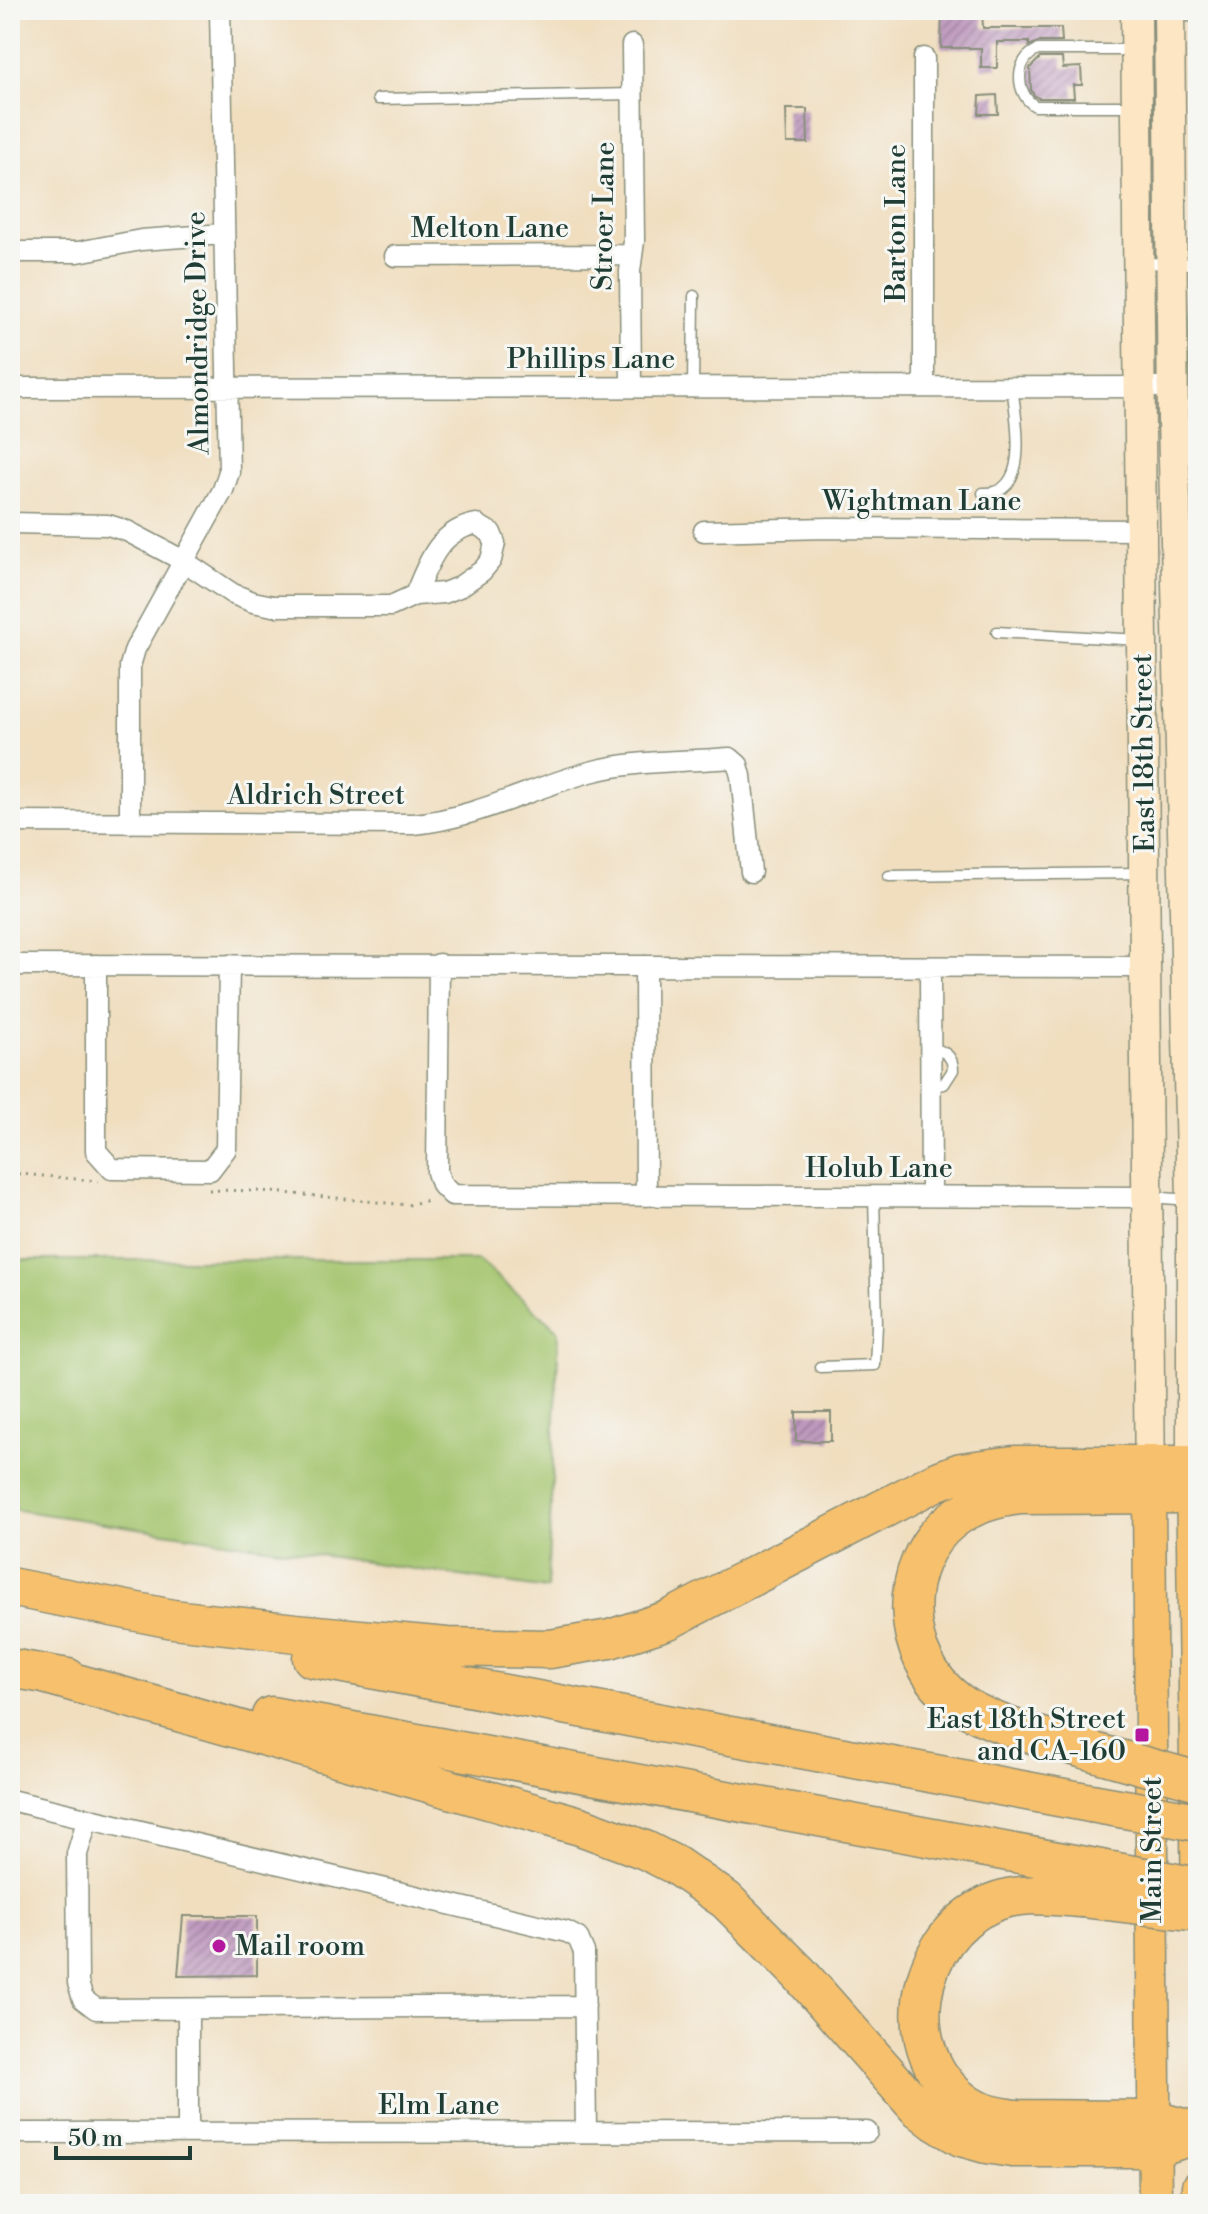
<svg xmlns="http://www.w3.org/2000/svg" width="1208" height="2214" viewBox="0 0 1208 2214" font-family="'Libre Bodoni',serif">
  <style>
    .green { fill: #a4c56e; stroke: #628151; stroke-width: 2 }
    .building { fill: url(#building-hatch) }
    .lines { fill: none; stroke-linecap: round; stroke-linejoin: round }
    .service-casing { stroke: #888e7a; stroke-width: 13 }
    .minor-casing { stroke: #888e7a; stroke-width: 23 }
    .secondary-casing { stroke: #888e7a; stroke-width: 33 }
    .primary-casing { stroke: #888e7a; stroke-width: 35 }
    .motorway-casing { stroke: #888e7a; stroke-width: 41 }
    .path { stroke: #888e7a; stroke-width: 3; stroke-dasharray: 2 6; stroke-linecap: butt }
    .service { stroke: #fff; stroke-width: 10 }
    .minor { stroke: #fff; stroke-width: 20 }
    .secondary { stroke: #fce6c4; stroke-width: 30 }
    .primary { stroke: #f7c06c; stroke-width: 32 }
    .motorway { stroke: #f7c06c; stroke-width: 38 }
    .motorway-bridge-casing { stroke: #888e7a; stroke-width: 41; stroke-linecap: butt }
    .motorway-bridge { stroke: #f7c06c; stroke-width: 38 }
    .poi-dot { fill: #b5179e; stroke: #f6f6f2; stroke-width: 3 }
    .labels { text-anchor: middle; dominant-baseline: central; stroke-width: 6; stroke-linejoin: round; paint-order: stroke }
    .street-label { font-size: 28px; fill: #1f3d34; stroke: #f6f6f2 }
    .poi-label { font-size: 28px; fill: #1f3d34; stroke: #f6f6f2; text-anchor: end }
  </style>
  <defs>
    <pattern id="building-hatch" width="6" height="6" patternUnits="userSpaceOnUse" patternTransform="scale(2)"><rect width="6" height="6" fill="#be98be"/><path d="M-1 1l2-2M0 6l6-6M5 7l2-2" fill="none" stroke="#9a7d9b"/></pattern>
  </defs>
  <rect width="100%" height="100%" fill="#f6f6f2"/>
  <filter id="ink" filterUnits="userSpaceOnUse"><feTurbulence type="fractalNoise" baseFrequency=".0125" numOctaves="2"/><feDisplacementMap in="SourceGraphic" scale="16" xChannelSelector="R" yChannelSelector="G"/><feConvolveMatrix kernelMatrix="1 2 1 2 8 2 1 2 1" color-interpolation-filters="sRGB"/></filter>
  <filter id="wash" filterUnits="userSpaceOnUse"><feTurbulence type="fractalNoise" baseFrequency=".006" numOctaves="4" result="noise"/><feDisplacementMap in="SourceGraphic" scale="32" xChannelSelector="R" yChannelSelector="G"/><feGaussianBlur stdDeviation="1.8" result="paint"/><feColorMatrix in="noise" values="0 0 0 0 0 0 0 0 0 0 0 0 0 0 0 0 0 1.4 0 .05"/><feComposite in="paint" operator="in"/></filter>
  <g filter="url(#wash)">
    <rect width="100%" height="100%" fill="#f0debf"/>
    <path class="green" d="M 1186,294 L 1198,294 L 1198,557 Z
      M 10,1260 L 478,1260 L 559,1331 L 547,1589 L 10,1509 Z"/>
    <g id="blocks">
      <path class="building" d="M 942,10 L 982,10 L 983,28 L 1061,28 L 1062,42 L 1038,42 L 1029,46 L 1029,42 L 997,42 L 997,68 L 981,68 L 981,48 L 941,48 Z
        M 1040,58 L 1062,58 L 1063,68 L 1081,67 L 1082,85 L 1073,85 L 1074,98 L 1038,98 L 1034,95 L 1031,90 L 1030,68 Z
        M 997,95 L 998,114 L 979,114 L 980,96 Z
        M 786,109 L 807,109 L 808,143 L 787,143 Z
        M 796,1412 L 831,1412 L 831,1441 L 796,1441 Z
        M 183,1916 L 257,1916 L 257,1975 L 178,1976 Z"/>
    </g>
  </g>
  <g filter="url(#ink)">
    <use href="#blocks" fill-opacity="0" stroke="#888e7a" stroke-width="2"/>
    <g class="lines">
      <g class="service-casing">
        <path id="service" d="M 1171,16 L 1198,16
          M 1134,50 L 1038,50 C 1014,59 1015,94 1035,106 L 1135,106
          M 378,99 L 633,94
          M 1140,263 L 1198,264
          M 693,387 L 694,296
          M 983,493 C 1032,496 1016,417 1012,387
          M 997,632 L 1140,640
          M 889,876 L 1143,873
          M 931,1086 L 944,1084 L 953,1070 C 953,1055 944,1051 931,1048
          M 1150,1197 L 1190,1200
          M 820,1367 L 875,1365 L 877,1325 L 874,1195"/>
      </g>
      <g class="minor-casing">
        <path id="minor" d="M 10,252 L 78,252 L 141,240 L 224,234
          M 395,256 L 632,255
          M 631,387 L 630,271 L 634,241 L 632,45
          M 924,387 L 924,58
          M 10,388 L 1173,387
          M 10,523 L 108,525 L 127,531 L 182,560 L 233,594 L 253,602 L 273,606 L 391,606 L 415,595 L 444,593 L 459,587 L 482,571 L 491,560 L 495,543 L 491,533 L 476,524 C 438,531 428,564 415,595
          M 704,531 L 828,528 L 1141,530
          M 10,822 L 414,824 C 477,818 530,788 590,772 C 634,760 685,762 730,758 L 738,765 L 741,776 L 751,872
          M 130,823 L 130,666 L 135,649 L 223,490 L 229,472 L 220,10
          M 439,964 L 437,1172 L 441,1184 L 452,1195 L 1148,1197
          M 10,965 L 1146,967
          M 96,965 L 96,1151 L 112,1169 L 210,1170 L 226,1149 L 229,965
          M 645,966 L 646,1196
          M 930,968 L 931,1196
          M 10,1800 L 567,1932 L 578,1938 L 584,1952 L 586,2132
          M 88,1818 L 77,1854 L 78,1983 L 83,1999 L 96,2009 L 585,2006
          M 188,2009 L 188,2133
          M 10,2133 L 867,2132"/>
      </g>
      <g class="secondary-casing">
        <path id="secondary" d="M 1136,10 L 1150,1488
          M 1169,10 L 1173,419 L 1192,1200 L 1192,1465"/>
      </g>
      <g class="primary-casing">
        <path id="primary" d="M 1192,1469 L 1198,1910
          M 1149,1496 L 1155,2204
          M 1197,2204 L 1198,2186"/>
      </g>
      <g class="motorway-casing">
        <path id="motorway" d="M 10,1587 L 173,1619 L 296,1633 L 447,1647 L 550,1649 L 610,1639 L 668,1620 L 935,1482 L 961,1472 L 1014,1465 L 1192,1465
          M 312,1658 L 1091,1803
          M 10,1668 L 68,1678
          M 44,1674 L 580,1826 L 645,1850 L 675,1865 L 726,1900 L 799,1973 L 917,2107 L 936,2122 L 961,2137 L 986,2144 L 1012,2148 L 1154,2148 L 1198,2134
          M 271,1716 L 1090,1867
          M 1094,1752 C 1055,1740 988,1725 957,1701 C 899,1658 895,1565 952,1520 C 973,1504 996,1498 1021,1495 L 1192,1494
          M 1082,1898 C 1052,1896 1021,1891 992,1903 C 913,1937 894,2053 967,2104 C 981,2114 998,2116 1014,2119 L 1154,2120 L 1198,2132"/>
      </g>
      <path class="path" d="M 10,1173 L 98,1181
        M 209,1190 L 263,1191 L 408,1205 L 428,1200"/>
      <use href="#service" class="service"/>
      <use href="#minor" class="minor"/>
      <use href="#secondary" class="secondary"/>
      <use href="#primary" class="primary"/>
      <use href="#motorway" class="motorway"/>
      <g class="motorway-bridge-casing">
        <path id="motorway-bridge" d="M 1094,1752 L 1198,1781
          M 1091,1803 L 1198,1822
          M 1090,1867 L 1198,1887
          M 1082,1898 L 1198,1912"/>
      </g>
      <use href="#motorway-bridge" class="motorway-bridge"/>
    </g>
  </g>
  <g class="poi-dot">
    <rect x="1134" y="1727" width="16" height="16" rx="4"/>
    <circle cx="219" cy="1946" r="8"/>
  </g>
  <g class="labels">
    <g class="street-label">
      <text transform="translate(604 216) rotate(-89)">Stroer Lane</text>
      <text transform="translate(896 223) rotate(-90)">Barton Lane</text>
      <text x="490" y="228">Melton Lane</text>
      <text transform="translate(198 333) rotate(-91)">Almondridge Drive</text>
      <text x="591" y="359">Phillips Lane</text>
      <text x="922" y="501">Wightman Lane</text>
      <text transform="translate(1144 753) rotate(-91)">East 18th Street</text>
      <text x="316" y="795">Aldrich Street</text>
      <text x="879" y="1168">Holub Lane</text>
      <text transform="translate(1152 1850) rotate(-90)">Main Street</text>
      <text x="439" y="2105">Elm Lane</text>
    </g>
    <g class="poi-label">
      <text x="1126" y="1719">East 18th Street<tspan x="1126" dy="32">and CA-160</tspan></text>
      <text x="235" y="1946" text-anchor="start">Mail room</text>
    </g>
  </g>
  <rect width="1208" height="2214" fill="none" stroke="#f6f6f2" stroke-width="40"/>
  <path d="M56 2146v12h134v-12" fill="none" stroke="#1f3d34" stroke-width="4"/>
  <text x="68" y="2146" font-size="24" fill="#1f3d34" stroke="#f6f6f2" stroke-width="6" paint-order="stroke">50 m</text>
</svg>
